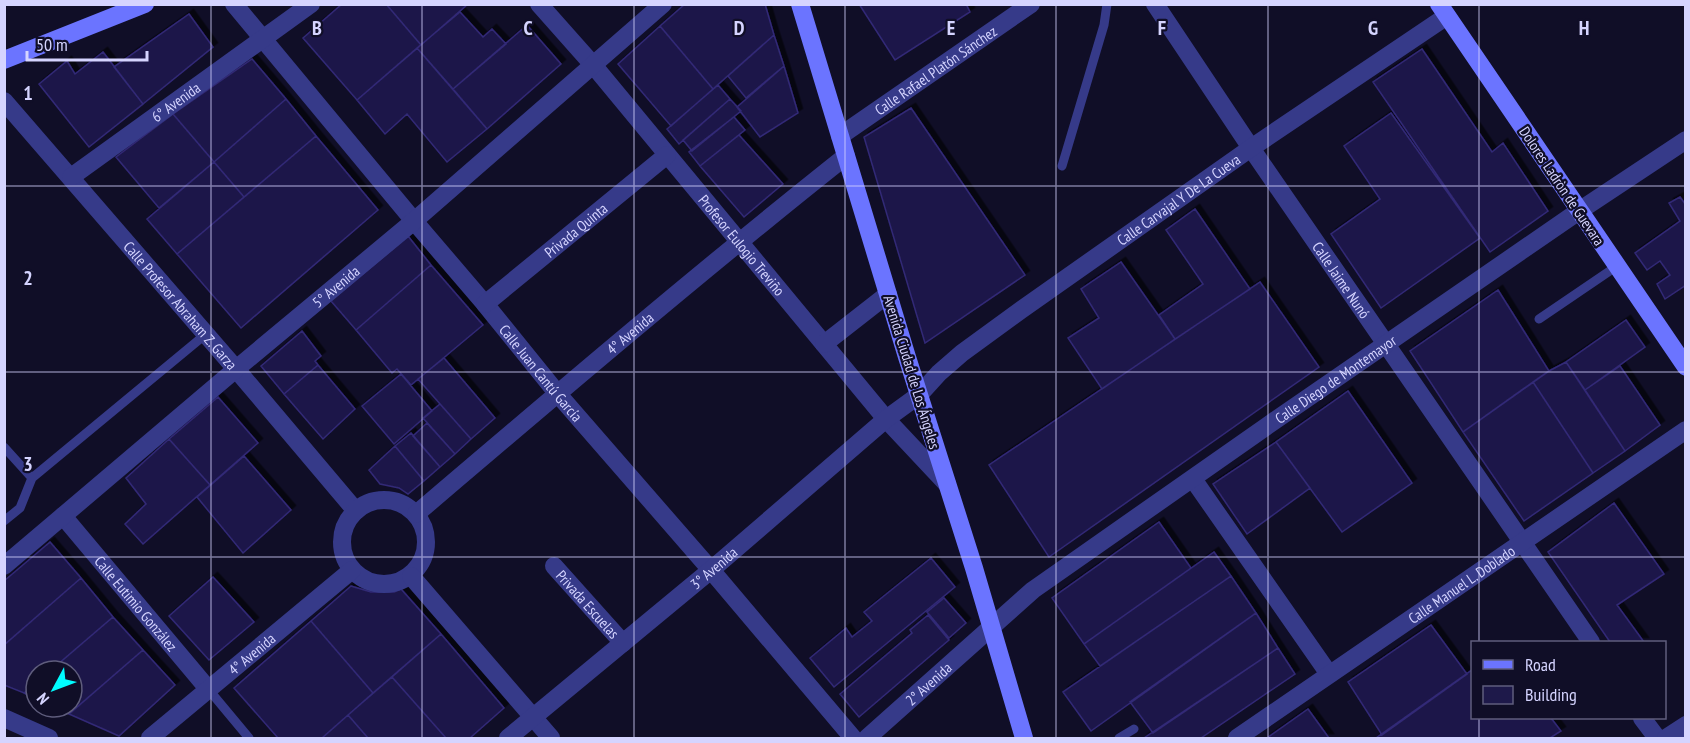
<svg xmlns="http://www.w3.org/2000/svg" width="1690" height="743" viewBox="0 0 1690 743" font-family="'PT Sans Narrow',sans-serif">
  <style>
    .building { fill: #1e194a; stroke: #322977; stroke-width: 1.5; filter: url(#shadow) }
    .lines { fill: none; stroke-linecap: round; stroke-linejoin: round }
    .lane { stroke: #363a89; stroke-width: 9 }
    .street { stroke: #363a89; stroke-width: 18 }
    .secondary { stroke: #6b74ff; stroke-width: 18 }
    .grid { fill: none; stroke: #d5d4ff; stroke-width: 1.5; stroke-opacity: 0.55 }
    .labels { text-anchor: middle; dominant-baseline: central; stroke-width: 4.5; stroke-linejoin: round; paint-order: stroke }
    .street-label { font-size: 15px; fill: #d5d4ff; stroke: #100e27 }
    .grid-label { font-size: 20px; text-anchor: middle; font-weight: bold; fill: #d5d4ff; stroke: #100e27; stroke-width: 4.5; stroke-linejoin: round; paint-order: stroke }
  </style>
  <defs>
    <filter id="shadow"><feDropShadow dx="4.5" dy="-4.5" stdDeviation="0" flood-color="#0009"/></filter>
  </defs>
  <rect width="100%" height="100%" fill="#100e27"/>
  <path class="building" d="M 342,4 L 386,4 L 421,45 L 357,100 L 303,38 Z
    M 386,4 L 468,4 L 421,45 Z
    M 685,4 L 765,4 L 774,35 L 713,89 L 660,26 Z
    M 859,4 L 966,4 L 970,12 L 895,60 Z
    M 460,12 L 483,37 L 492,29 L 506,44 L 453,89 L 417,48 Z
    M 189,14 L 213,47 L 143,104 L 114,67 Z
    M 527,25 L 561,64 L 487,129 L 453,89 Z
    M 660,26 L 713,89 L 671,126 L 618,64 Z
    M 774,35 L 784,66 L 746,98 L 728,76 Z
    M 417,48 L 487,129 L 447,162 L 407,114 L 385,134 L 357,100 Z
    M 1422,49 L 1492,152 L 1503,143 L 1548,211 L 1490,252 L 1373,82 Z
    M 103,52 L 143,104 L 89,147 L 39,84 L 67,61 L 75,74 Z
    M 252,59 L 286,99 L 214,162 L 173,114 Z
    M 784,66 L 798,113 L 760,137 L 737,107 Z
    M 718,85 L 730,99 L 679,144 L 667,129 Z
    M 286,99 L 316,136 L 244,197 L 214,162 Z
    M 730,99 L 741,111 L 692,151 L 683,140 Z
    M 911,108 L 1025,275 L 925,343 L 864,137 Z
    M 1391,113 L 1480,238 L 1381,308 L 1331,234 L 1380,199 L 1344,146 Z
    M 173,114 L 214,162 L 159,208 L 116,157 Z
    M 734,117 L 745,130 L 700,166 L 689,152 Z
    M 739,135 L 783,184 L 744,217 L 700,166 Z
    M 316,136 L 378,210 L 241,328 L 177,254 Z
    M 214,162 L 244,197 L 177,254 L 147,219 Z
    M 1680,197 L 1686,205 L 1686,285 L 1665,299 L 1657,284 L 1670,275 L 1660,261 L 1647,270 L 1635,253 L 1680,221 L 1669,203 Z
    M 1195,209 L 1250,289 L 1175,339 L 1159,315 L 1203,284 L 1166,230 Z
    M 408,236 L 431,265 L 356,330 L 331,301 Z
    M 1121,262 L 1175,339 L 1102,389 L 1068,338 L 1099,318 L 1081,289 Z
    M 431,265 L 483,325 L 411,385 L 397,369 L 392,373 L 356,330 Z
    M 1260,282 L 1319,367 L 1049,557 L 989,465 Z
    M 1498,290 L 1549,371 L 1463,432 L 1410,351 Z
    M 1626,320 L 1645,347 L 1585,390 L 1566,362 Z
    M 302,331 L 321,356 L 315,361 L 318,365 L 284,394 L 261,366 Z
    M 444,358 L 495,418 L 471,439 L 418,379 Z
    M 1566,362 L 1625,451 L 1593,473 L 1533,382 L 1549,371 Z
    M 318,365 L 355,409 L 323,439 L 284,394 Z
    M 1620,366 L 1660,425 L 1625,451 L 1585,390 Z
    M 401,374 L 432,411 L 394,444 L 362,406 Z
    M 1533,382 L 1593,473 L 1524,521 L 1463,432 Z
    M 1348,391 L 1412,483 L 1342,532 L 1276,442 Z
    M 218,397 L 258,443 L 210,485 L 169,439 Z
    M 440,404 L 471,439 L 455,454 L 423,418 Z
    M 427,423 L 455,454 L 440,467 L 413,436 Z
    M 411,433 L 440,467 L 424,481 L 395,446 Z
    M 169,439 L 210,485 L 143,544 L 125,524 L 146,504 L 126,478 Z
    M 1276,442 L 1310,488 L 1247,534 L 1213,484 Z
    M 395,446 L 424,481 L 408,494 L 399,488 L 380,484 L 369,470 Z
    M 244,456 L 291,510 L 243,553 L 197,497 Z
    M 1614,503 L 1664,574 L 1617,605 L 1644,642 L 1610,642 L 1548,552 Z
    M 1159,522 L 1191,568 L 1084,644 L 1052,598 Z
    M 50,542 L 81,578 L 4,645 L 4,581 Z
    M 1214,552 L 1231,576 L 1100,666 L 1084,644 Z
    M 931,558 L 955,587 L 834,687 L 810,658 L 846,628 L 852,637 L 872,621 L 864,612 Z
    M 1231,576 L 1256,613 L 1091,731 L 1063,692 Z
    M 213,577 L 254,622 L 209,660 L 169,616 Z
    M 81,578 L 113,617 L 50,671 L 36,671 L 36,683 L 24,693 L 4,685 L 4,645 Z
    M 351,586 L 371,592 L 394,592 L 401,589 L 441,634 L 373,693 L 311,621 Z
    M 944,598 L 966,623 L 949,638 L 927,612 Z
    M 1256,613 L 1278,648 L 1153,733 L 1130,702 Z
    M 928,615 L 949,640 L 859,717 L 840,694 L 912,633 L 910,630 Z
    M 113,617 L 143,650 L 69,714 L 54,707 L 72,707 L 72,671 L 50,671 Z
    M 311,621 L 373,693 L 322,738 L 278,738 L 234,688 Z
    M 1431,625 L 1467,674 L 1382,735 L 1348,682 Z
    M 441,634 L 504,708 L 470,738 L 446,738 L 392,677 Z
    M 1278,648 L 1295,674 L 1201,738 L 1144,738 Z
    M 143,650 L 175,685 L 119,736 L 69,714 Z
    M 1472,670 L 1472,718 L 1551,718 L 1561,731 L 1550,738 L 1376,738 Z
    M 392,677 L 446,738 L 368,738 L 348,715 Z
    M 36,683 L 36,699 L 24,693 Z
    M 1308,709 L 1329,738 L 1267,738 Z
    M 348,715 L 368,738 L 322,738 Z"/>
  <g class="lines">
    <path class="lane" d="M 1062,166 L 1104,25 L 1107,4
      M 1539,319 L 1617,266
      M 4,447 L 32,478
      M 4,521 L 20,508 L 32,478 L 206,334
      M 209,690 L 249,738
      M 1119,738 L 1134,729"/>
    <g class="street">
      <path id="s1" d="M 234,4 L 414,221 L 485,304 L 557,393 L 711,570 L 853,738"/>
      <path id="s2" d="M 539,4 L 594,66 L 886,419 L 947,484"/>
      <path id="s3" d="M 1155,4 L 1251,148 L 1591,642"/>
      <path id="s4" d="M 4,101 L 236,369 L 356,511"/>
      <path id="s5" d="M 840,136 L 1031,4"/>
      <path id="s6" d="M 71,177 L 311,4"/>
      <path id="s7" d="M 485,304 L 667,155"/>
      <path d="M 824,344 L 888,294"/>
      <path d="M 1193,479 L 1329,674"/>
      <circle cx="384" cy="542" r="42"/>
      <path id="s8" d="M 416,514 C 558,393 700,272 846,156"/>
      <path id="s9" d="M 63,516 L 209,690"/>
      <path id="s10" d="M 4,566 L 236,369 L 414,221 L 663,4"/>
      <path id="s11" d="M 554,566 L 623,643"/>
      <path d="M 411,576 L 551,738"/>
      <path d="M 4,718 L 49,738"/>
      <path d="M 1642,718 L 1657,738"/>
      <path id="s12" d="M 150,738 L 352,570"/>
      <path id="s13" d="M 508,738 L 711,570 L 886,419 L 919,395 L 939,373 L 962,353 L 1021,310 L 1251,148 L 1447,16"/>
      <path id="s14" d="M 867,738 L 1033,590 L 1267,426 L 1579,211 L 1686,140"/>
      <path id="s15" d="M 1237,738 L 1686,430"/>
      <path d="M 1666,738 L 1686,725"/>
    </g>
    <path class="secondary" d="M 800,4 L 907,357 L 974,568 L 1024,738
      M 1439,4 L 1686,367
      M 4,60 L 145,4"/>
  </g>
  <path class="grid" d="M 211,4 L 211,738M 422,4 L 422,738M 634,4 L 634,738M 845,4 L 845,738M 1056,4 L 1056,738M 1268,4 L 1268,738M 1479,4 L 1479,642M 4,186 L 1686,186M 4,372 L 1686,372M 4,557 L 1686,557M 1479,718 L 1479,738"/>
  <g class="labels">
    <g class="street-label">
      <text stroke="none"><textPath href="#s5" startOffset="116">Calle Rafael Platón Sánchez</textPath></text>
      <text stroke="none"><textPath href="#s6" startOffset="129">6° Avenida</textPath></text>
      <text transform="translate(1562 186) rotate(56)">Dolores Ladròn de Guevara</text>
      <text stroke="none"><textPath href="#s13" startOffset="861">Calle Carvajal Y De La Cueva</textPath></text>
      <text stroke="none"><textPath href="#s7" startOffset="117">Privada Quinta</textPath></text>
      <text stroke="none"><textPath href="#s2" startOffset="315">Profesor Eulogio Treviño</textPath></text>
      <text stroke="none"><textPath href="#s3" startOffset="333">Calle Jaime Nunó</textPath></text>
      <text stroke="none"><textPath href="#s10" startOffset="434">5° Avenida</textPath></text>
      <text stroke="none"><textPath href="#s4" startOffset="270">Calle Profesor Abraham Z. Garza</textPath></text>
      <text stroke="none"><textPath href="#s8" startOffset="280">4° Avenida</textPath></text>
      <text transform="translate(912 372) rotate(73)">Avenida Ciudad de Los Ángeles</text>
      <text stroke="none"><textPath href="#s1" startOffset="480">Calle Juan Cantú García</textPath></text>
      <text stroke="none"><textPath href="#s14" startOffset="591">Calle Diego de Montemayor</textPath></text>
      <text stroke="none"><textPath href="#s13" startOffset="267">3° Avenida</textPath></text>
      <text stroke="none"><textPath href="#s15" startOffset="272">Calle Manuel L. Doblado</textPath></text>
      <text stroke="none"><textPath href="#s9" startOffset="114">Calle Eutimio González</textPath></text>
      <text stroke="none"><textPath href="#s11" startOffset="51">Privada Escuelas</textPath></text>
      <text stroke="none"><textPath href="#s12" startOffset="132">4° Avenida</textPath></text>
      <text stroke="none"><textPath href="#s14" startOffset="82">2° Avenida</textPath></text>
    </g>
  </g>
  <g class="grid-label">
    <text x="317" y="35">B</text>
    <text x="528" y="35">C</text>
    <text x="739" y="35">D</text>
    <text x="951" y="35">E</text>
    <text x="1162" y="35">F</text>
    <text x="1373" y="35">G</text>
    <text x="1584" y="35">H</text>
    <text x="28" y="100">1</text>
    <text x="28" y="285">2</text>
    <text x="28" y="471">3</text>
  </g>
  <rect width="1690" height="743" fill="none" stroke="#d5d4ff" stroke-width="12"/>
  <rect x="1471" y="641" width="195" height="78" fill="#100e27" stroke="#5f5d7d" stroke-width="1.5"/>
  <rect x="1483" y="660" width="30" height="9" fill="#6b74ff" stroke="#5f5d7d" stroke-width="1.5"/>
  <text x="1525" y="671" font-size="18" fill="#d5d4ff">Road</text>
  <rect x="1483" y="686" width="30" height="18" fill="#1e194a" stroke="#5f5d7d" stroke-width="1.5"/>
  <text x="1525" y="701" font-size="18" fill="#d5d4ff">Building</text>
  <g transform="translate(54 689) rotate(229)"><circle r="28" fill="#100e27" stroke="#5f5d7d" stroke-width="1.5"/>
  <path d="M0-4.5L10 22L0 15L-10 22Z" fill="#00fcff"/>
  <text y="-9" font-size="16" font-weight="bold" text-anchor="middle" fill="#d5d4ff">N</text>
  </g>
  <path d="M27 51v9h120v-9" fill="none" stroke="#d5d4ff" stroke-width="3"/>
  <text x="36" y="51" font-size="18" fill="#d5d4ff" stroke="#100e27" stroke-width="4.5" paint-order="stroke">50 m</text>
</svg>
